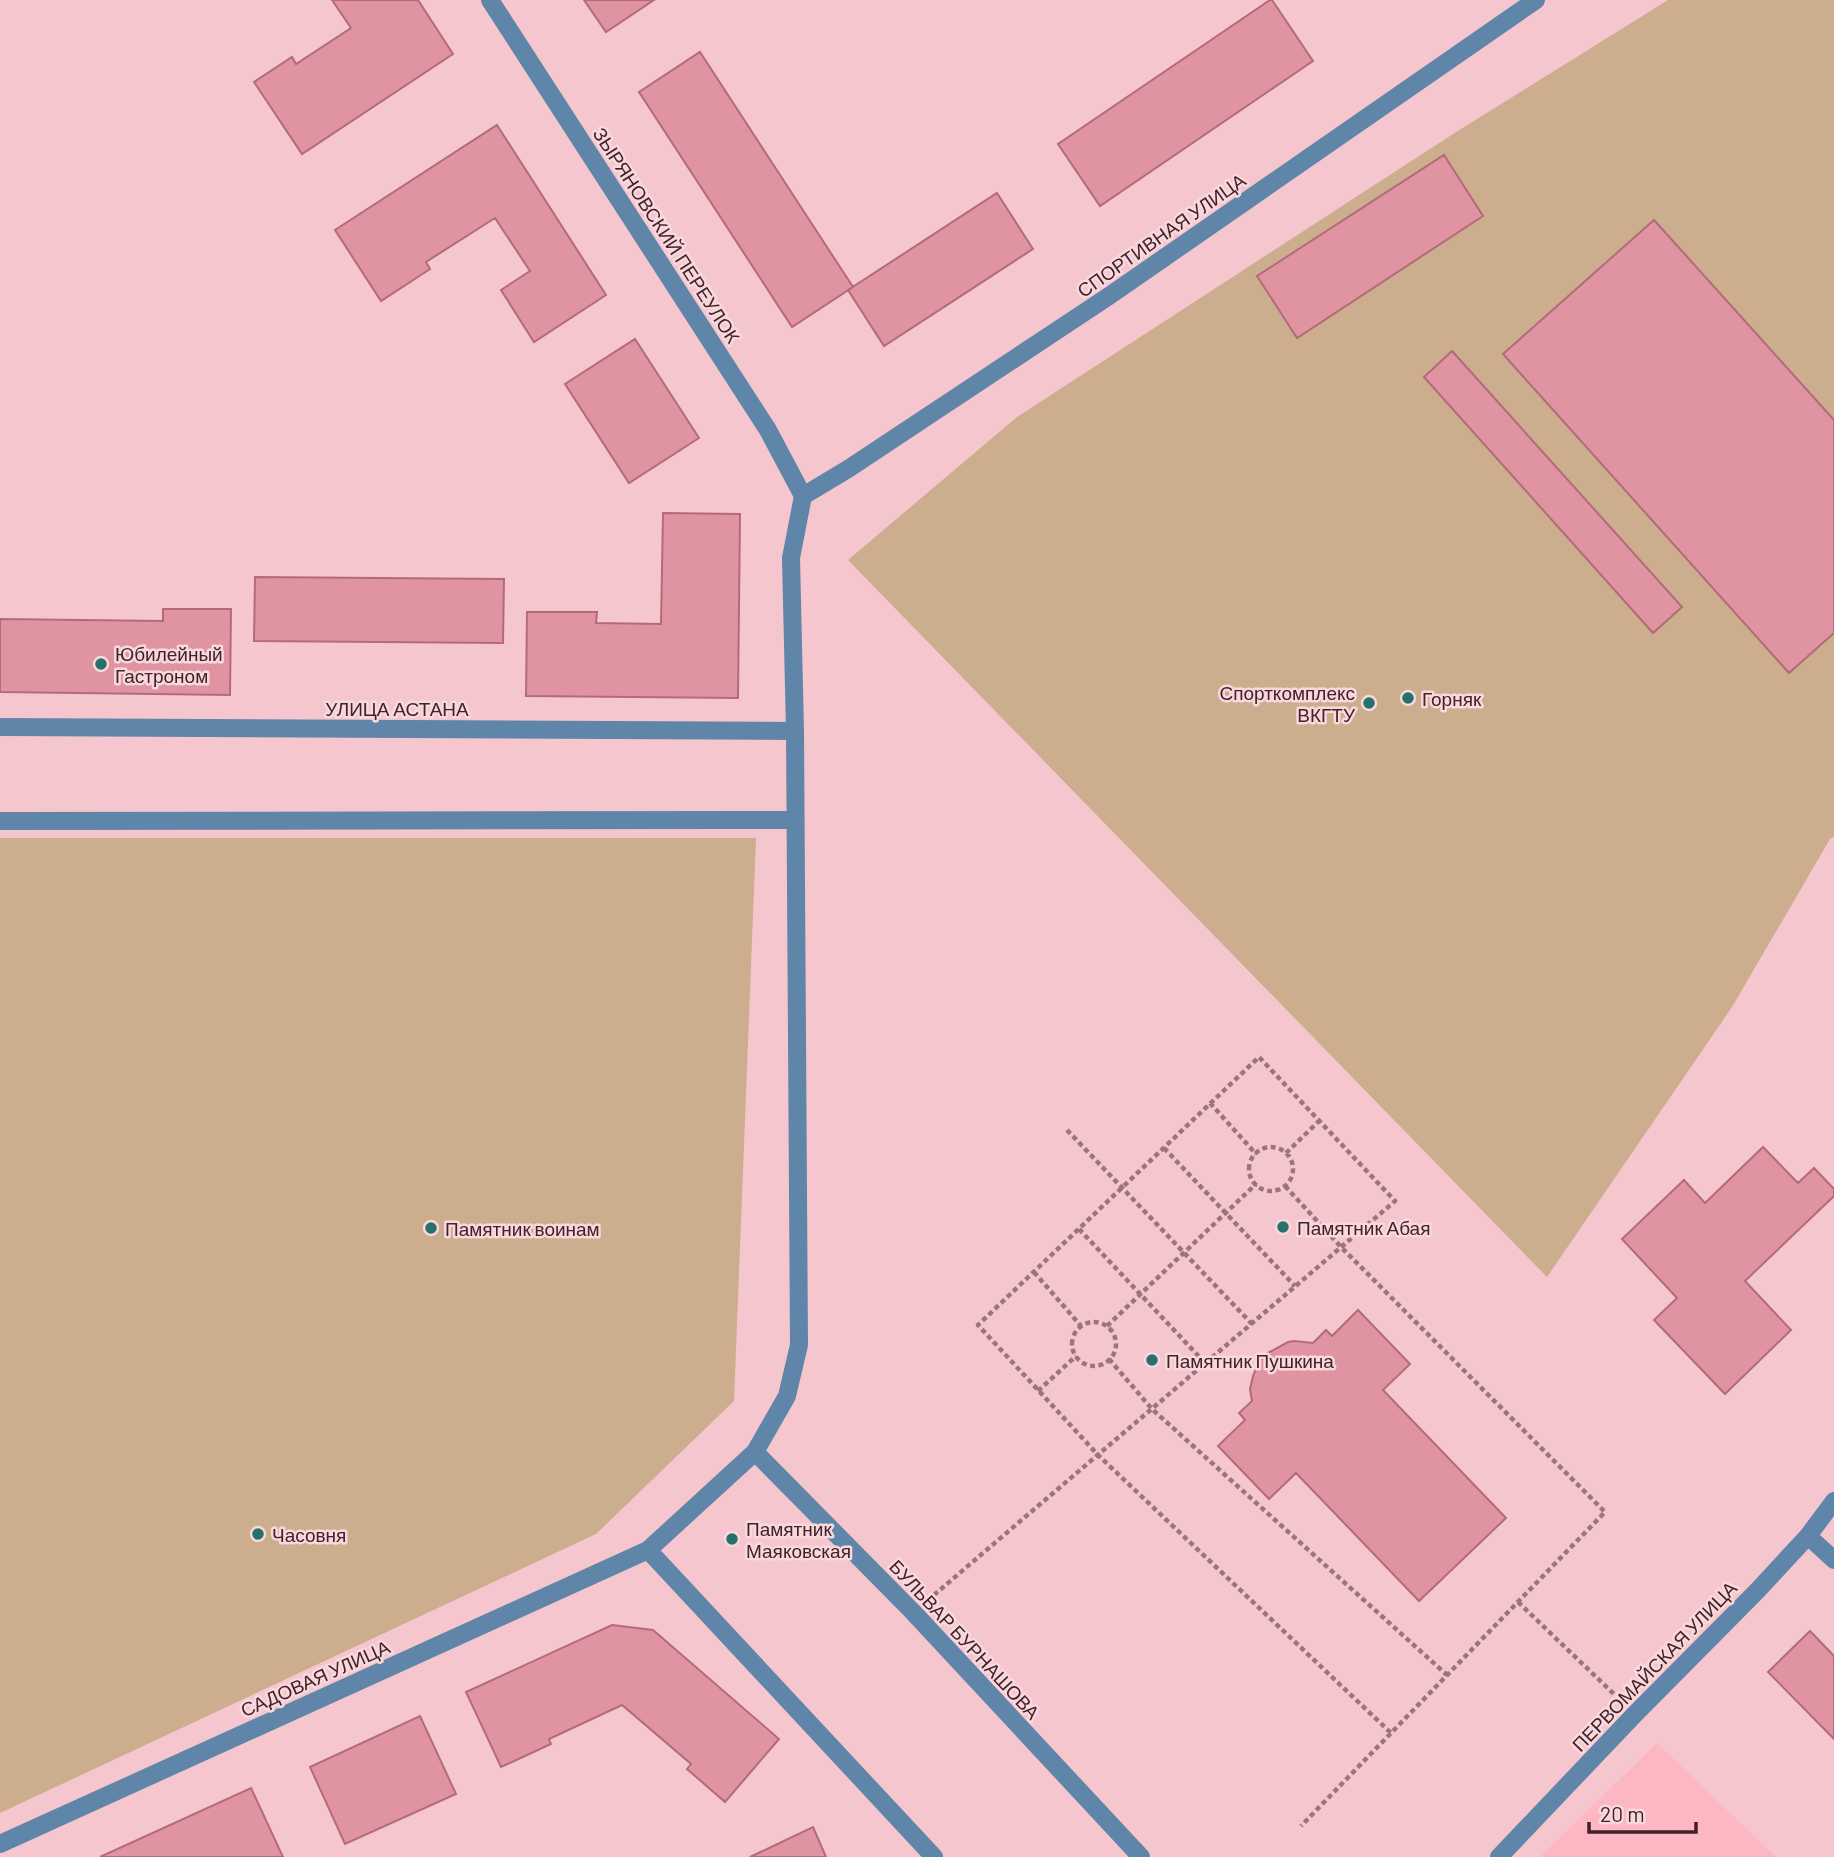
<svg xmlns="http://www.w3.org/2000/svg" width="1834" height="1857" viewBox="0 0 1834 1857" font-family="Barlow,sans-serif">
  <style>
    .built { fill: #fcb7c3 }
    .green { fill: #ccad8d }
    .building { fill: #e094a2; stroke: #b36b7a; stroke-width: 2 }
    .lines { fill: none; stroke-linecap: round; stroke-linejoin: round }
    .path { stroke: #9c757c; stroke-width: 4.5; stroke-dasharray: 5 3.5; stroke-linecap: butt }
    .minor { stroke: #5f85a8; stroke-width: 18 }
    .poi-dot { fill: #28716a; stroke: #f9d8dd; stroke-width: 2.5 }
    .labels { text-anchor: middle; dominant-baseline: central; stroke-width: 5; stroke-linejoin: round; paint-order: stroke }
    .street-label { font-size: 19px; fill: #402228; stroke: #f9d8dd }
    .poi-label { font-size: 19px; fill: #402228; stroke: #f9d8dd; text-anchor: start }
  </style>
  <rect width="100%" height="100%" fill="#f6c6ce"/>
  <path class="built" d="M 1657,1743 L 1776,1857 L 1540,1857 Z"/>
  <path class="green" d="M 1668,0 L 1834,0 L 1834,836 L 1830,839 L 1732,1007 L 1547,1277 L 848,560 L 1017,417 L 1453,134 Z
    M 0,838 L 756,838 L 734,1401 L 596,1534 L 0,1813 Z"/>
  <path class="building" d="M 332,0 L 418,0 L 453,54 L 302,154 L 254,82 L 292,57 L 296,64 L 351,28 Z
    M 584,0 L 654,0 L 606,32 Z
    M 1270,0 L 1272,0 L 1313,61 L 1100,206 L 1058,144 Z
    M 700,52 L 853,287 L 792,327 L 639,92 Z
    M 497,125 L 606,295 L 534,342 L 501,290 L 530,271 L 495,218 L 426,262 L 430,269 L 381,301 L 335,230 Z
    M 1444,155 L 1483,216 L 1297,338 L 1257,276 Z
    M 997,193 L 1033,249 L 884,346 L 848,290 Z
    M 1654,220 L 1834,420 L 1834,633 L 1789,673 L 1503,354 Z
    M 635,339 L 699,438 L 629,483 L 565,384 Z
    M 1452,351 L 1682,607 L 1653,633 L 1424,377 Z
    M 663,513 L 740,514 L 738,698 L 526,696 L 527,612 L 597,612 L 596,623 L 661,624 Z
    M 255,577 L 504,579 L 503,643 L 254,641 Z
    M 163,609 L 231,609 L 230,695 L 0,692 L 0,619 L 163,621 Z
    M 1763,1147 L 1798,1183 L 1814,1168 L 1834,1189 L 1834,1196 L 1745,1281 L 1791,1330 L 1725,1394 L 1654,1320 L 1677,1298 L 1622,1239 L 1684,1180 L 1705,1203 Z
    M 1358,1310 L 1410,1364 L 1383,1390 L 1506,1518 L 1419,1601 L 1296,1473 L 1269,1499 L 1218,1446 L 1245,1420 L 1239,1413 L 1252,1401 L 1250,1389 L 1253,1376 L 1258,1364 L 1266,1354 L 1288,1342 L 1294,1341 L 1313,1343 L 1326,1330 L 1332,1336 Z
    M 612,1625 L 653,1630 L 779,1739 L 725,1802 L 687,1769 L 691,1764 L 622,1705 L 549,1739 L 551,1744 L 501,1767 L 466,1692 Z
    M 1810,1631 L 1834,1656 L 1834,1739 L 1768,1672 Z
    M 420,1716 L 456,1794 L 345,1844 L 310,1767 Z
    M 251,1788 L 283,1857 L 100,1857 Z
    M 813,1827 L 826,1857 L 750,1857 Z"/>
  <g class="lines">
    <path class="path" d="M 1210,1103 L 1256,1154
      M 1067,1130 L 1252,1324
      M1249 1169a22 22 0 1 1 44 0a22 22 0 1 1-44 0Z
      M 1164,1148 L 1295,1286
      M 1286,1153 L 1319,1121
      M 1285,1186 L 1341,1247 L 1605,1512 L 1301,1826
      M 1079,1229 L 1205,1363
      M 1034,1272 L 1081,1326
      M1072 1344a22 22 0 1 1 44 0a22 22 0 1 1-44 0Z
      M 1107,1326 L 1256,1184
      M 1109,1359 L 1152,1409 L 1447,1675
      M 1038,1391 L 1076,1356
      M 934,1595 C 1088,1463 1242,1332 1395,1201 L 1259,1057 L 978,1325 L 1098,1455 L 1391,1733
      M 1518,1602 L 1616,1696"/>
    <path class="minor" d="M 490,0 L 768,430 L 803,496
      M 803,496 L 848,469 L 1109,296 L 1536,0
      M 0,727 L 795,731
      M 0,821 L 794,820
      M 755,1452 L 913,1612 L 1141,1857
      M 1808,1536 L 1834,1560
      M 648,1550 L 934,1857
      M 0,1844 L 648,1550 L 755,1452 L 787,1396 L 799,1345 L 795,731 L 791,558 L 803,496
      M 1499,1857 L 1635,1714 L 1757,1591 L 1808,1536 L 1834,1501"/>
  </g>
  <g class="poi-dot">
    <circle cx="101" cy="664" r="7"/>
    <circle cx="1408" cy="698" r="7"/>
    <circle cx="1369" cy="703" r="7"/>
    <circle cx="1283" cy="1227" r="7"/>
    <circle cx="431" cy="1228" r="7"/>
    <circle cx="1152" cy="1360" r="7"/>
    <circle cx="258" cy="1534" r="7"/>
    <circle cx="732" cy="1539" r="7"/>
  </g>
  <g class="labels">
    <g class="street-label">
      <text transform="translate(667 235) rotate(57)">ЗЫРЯНОВСКИЙ ПЕРЕУЛОК</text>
      <text transform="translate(1161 235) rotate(-35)">СПОРТИВНАЯ УЛИЦА</text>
      <text x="397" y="708">УЛИЦА АСТАНА</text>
      <text transform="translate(965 1639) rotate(47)">БУЛЬВАР БУРНАШОВА</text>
      <text transform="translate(1654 1666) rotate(-46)">ПЕРВОМАЙСКАЯ УЛИЦА</text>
      <text transform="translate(315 1678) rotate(-24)">САДОВАЯ УЛИЦА</text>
    </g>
    <g class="poi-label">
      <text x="115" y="653">Юбилейный<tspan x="115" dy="22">Гастроном</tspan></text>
      <text x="1355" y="692" text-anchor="end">Спорткомплекс<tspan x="1355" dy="22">ВКГТУ</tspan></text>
      <text x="1422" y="698">Горняк</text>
      <text x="1297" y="1227">Памятник Абая</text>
      <text x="445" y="1228">Памятник воинам</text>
      <text x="1166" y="1360">Памятник Пушкина</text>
      <text x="746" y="1528">Памятник<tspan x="746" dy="22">Маяковская</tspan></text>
      <text x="272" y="1534">Часовня</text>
    </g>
  </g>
  <path d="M1589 1822v10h107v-10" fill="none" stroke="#402228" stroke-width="3.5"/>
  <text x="1600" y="1822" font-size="21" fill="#402228" stroke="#f9d8dd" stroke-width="5" paint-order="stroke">20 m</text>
</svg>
